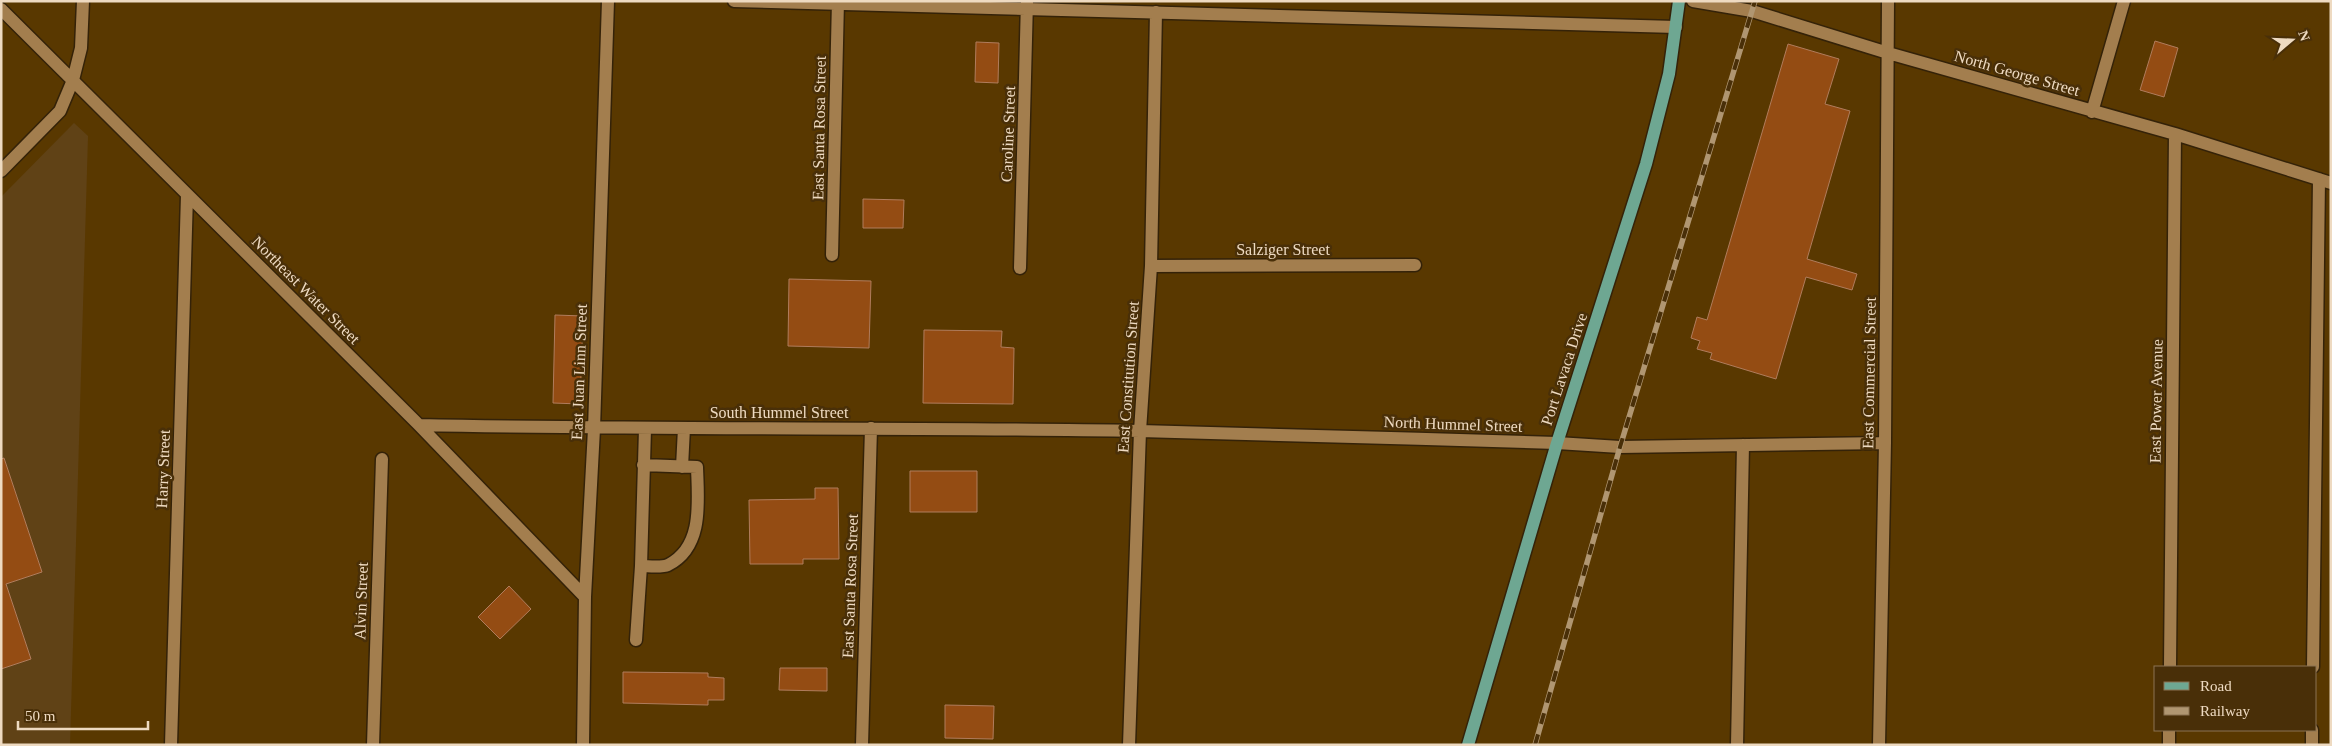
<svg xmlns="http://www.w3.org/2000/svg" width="2332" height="746" viewBox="0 0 2332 746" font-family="'Times New Roman',serif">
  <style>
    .built { fill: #604216 }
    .building { fill: #944c13; stroke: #b07c5c }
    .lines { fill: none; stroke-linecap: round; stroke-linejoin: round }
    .minor-casing { stroke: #342208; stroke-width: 15 }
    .major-casing { stroke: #342208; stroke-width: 15 }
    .minor { stroke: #a37e4e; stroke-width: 12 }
    .major { stroke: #6ea792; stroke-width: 12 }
    .rail-casing { stroke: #b09671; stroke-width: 5.5 }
    .rail { stroke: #492f08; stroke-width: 4; stroke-dasharray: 11; stroke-linecap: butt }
    .labels { text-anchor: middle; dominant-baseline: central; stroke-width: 5; stroke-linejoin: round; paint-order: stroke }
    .street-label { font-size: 16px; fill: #eedac1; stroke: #492f08 }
  </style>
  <rect width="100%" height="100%" fill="#593800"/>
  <path class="built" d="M 74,123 L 88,136 L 70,745 L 1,745 L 1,197 Z"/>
  <path class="building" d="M 2155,41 L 2178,48 L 2164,97 L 2140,90 Z
    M 976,42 L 999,43 L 998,83 L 975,82 Z
    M 1788,44 L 1839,59 L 1825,104 L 1850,111 L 1807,259 L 1857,274 L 1852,290 L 1806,277 L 1776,379 L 1710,359 L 1712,353 L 1697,349 L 1700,341 L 1691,338 L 1697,317 L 1707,320 Z
    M 863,199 L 904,200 L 903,228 L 863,228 Z
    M 789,279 L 871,281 L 869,348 L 788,346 Z
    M 555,315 L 583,316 L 580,404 L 553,403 Z
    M 924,330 L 1002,331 L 1001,347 L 1014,348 L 1013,404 L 923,403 Z
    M 4,458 L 42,572 L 6,584 L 31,659 L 1,669 L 1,459 Z
    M 910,471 L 977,471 L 977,512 L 910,512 Z
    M 815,488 L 838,488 L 839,559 L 803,559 L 803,564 L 750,564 L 749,500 L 815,499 Z
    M 509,586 L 531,609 L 500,639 L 478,617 Z
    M 780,668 L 827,668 L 827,691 L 779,690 Z
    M 623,672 L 708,673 L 708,677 L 724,678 L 724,700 L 708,700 L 708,705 L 623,703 Z
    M 945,705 L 994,706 L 993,739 L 945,738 Z"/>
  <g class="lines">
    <g class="minor-casing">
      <path id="minor" d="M 734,1 L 1676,27
        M 1693,1 L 1752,11 L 1888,53 L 2175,134 L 2331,183
        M 1,9 L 419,425 L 585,597
        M 2092,112 L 2124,1
        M 1,171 L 60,111 L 73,80 L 81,48 L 83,1
        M 832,255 L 838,1
        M 1151,266 L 1415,265
        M 1020,268 L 1027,1
        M 419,425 C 659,430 899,427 1140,431 C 1279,434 1418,439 1557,443 L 1620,447 L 1885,443
        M 682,467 L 684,428
        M 641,566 C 648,566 661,568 668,565 C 704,547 698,501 697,467 L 643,465
        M 636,640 L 641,566 L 645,429
        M 2170,667 L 2175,134
        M 2313,667 L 2319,179
        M 171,745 L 187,195
        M 373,745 L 382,459
        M 583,745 L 585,597 L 594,429 L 608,1
        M 862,745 L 871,428
        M 1129,745 L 1140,431 L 1151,266 L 1156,12
        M 1737,745 L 1743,445
        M 1879,745 L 1885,443 L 1888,1
        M 2169,745 L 2169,730
        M 2312,745 L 2312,730"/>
    </g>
    <g class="major-casing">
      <path id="major" d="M 1468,745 L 1557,443 L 1646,164 L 1669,74 L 1679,1"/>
    </g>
    <use href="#minor" class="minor"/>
    <use href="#major" class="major"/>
    <g class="rail-casing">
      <path id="rail" d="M 1535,745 L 1620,447 L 1755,1"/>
    </g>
    <use href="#rail" class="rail"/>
  </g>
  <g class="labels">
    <g class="street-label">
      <text transform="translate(2017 73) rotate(16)">North George Street</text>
      <text transform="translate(819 128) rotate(-89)">East Santa Rosa Street</text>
      <text transform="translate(1008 134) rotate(-88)">Caroline Street</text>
      <text x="1283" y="249">Salziger Street</text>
      <text transform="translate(306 290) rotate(45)">Northeast Water Street</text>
      <text transform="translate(1564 369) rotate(-72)">Port Lavaca Drive</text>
      <text transform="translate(579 372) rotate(-88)">East Juan Linn Street</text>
      <text transform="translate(1869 373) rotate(-89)">East Commercial Street</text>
      <text transform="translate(1128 377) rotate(-86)">East Constitution Street</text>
      <text transform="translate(2156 401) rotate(-89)">East Power Avenue</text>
      <text x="779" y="412">South Hummel Street</text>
      <text transform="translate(1453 424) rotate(2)">North Hummel Street</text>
      <text transform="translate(163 469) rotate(-88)">Harry Street</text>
      <text transform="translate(850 586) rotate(-88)">East Santa Rosa Street</text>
      <text transform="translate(361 601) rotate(-88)">Alvin Street</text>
    </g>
  </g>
  <rect width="2332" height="746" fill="none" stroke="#eedac1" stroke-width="5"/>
  <rect x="2154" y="666" width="162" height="65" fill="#492f08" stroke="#8b7352"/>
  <rect x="2164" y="682" width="25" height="8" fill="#6ea792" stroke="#8b7352"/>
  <text x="2200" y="691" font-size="15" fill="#eedac1">Road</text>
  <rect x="2164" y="707" width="25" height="8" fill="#b09671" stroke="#8b7352"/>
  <text x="2200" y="716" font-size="15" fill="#eedac1">Railway</text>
  <g transform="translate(2292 40) rotate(71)" stroke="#492f08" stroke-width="4" paint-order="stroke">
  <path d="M0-4L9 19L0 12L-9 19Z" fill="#eedac1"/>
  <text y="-8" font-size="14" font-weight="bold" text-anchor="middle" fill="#eedac1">N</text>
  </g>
  <path d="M18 721v8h130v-8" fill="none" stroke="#eedac1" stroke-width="2.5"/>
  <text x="25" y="721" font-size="15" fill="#eedac1" stroke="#492f08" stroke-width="4" paint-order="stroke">50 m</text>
</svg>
